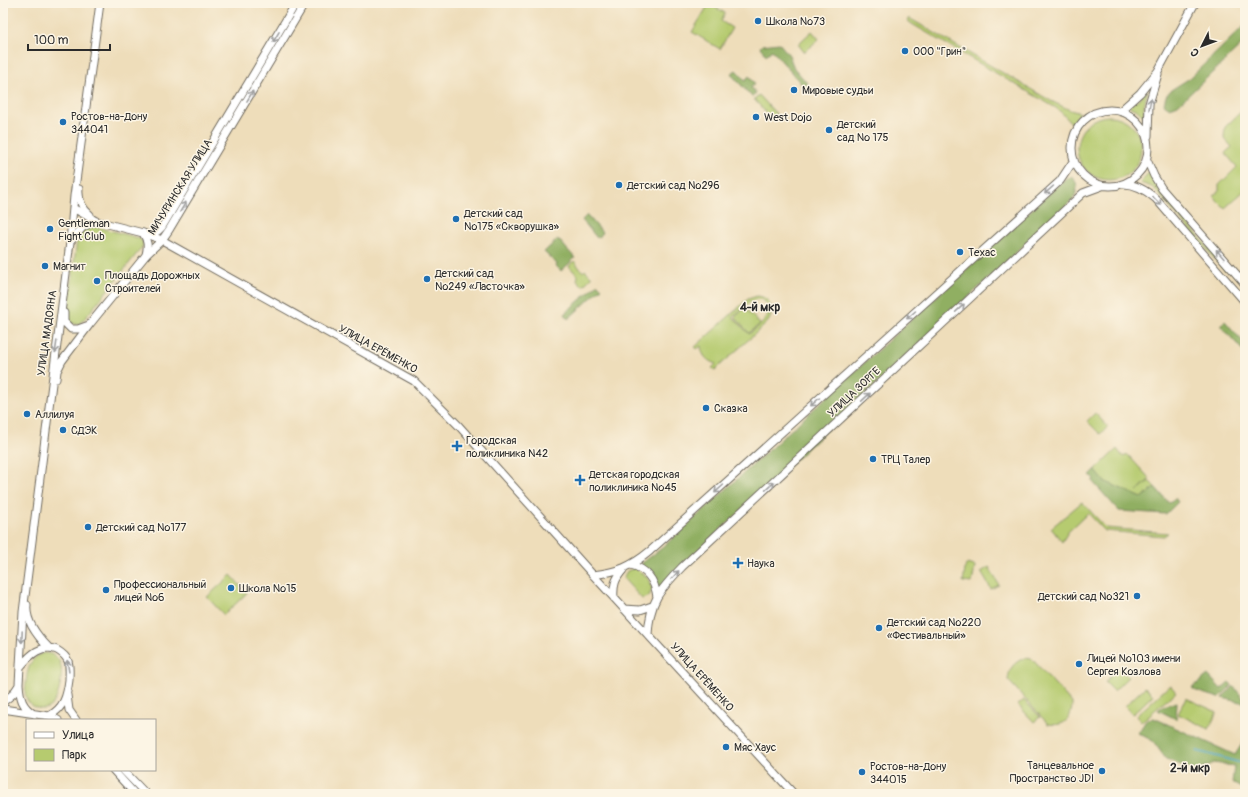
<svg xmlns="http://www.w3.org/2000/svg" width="1248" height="797" viewBox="0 0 1248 797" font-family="Pangolin,sans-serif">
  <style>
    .green { fill: #b6cb6f; stroke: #707b4d; fill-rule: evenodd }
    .forest { fill: #90af62; stroke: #5e6d46 }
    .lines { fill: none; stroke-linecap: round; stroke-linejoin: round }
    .stream { stroke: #4da9cb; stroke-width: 1.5 }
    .secondary-casing { stroke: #6f695d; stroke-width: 9 }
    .primary-casing { stroke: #6f695d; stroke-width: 9 }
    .secondary { stroke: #fff; stroke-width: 7 }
    .primary { stroke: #fff; stroke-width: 7 }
    .oneway { stroke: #a0a0a0 }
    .poi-dot { fill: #1f6fb2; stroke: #fcf5e5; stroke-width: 1.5 }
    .labels { text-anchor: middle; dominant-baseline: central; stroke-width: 3; stroke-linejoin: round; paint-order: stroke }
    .poi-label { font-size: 11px; fill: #2b2b2b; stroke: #fcf5e5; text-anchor: start }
    .street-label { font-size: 11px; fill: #2b2b2b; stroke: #fcf5e5 }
    .neighbourhood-label { font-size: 12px; font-weight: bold; fill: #2b2b2b; stroke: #fcf5e5 }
  </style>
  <rect width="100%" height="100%" fill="#fcf5e5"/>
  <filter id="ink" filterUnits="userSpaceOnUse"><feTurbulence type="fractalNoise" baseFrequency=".025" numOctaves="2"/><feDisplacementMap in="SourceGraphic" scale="8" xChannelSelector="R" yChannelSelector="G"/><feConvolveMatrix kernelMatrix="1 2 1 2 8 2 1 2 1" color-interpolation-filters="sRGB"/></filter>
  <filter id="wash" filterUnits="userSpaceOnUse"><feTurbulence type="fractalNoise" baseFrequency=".012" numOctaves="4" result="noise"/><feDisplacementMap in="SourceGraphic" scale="16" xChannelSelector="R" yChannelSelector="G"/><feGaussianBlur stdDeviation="0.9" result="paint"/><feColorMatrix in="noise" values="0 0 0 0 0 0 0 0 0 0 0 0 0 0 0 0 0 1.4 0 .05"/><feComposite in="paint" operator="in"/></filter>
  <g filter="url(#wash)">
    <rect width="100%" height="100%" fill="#eeddba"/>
    <path class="green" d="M 709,4 L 725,13 L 721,21 L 732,28 L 720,49 L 692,32 Z
      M 909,18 L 1051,101 L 1070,110 L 1081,113 L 1076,117 L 1072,124 L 1062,113 L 1056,108 L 912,24 L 908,21 Z
      M 812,31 L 819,39 L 804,52 L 798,44 Z
      M 1148,90 L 1144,106 L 1144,117 L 1137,110 L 1128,106 L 1136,101 Z
      M 759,95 L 778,116 L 773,121 L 754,99 Z
      M 1245,108 L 1245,190 L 1225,208 L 1213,196 L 1219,191 L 1219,185 L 1237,167 L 1225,153 L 1232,147 L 1224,138 L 1225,127 Z
      M1077 148a32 32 0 1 1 64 0a32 32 0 1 1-64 0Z
      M 1149,172 L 1159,190 L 1227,269 L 1225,271 L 1157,192 L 1152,187 L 1140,183 Z
      M 94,226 L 139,238 L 143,242 L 143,246 L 86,317 L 79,324 C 73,325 69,322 67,316 L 77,240 C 80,232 86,227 94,226 Z
      M 574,261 L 583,272 L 585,270 L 592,277 L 583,286 L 577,280 L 578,276 L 569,266 Z
      M 757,296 C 772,297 776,314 766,324 L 715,370 L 712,368 L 716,364 C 707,361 702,356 701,346 L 697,349 L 695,347 L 748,299 ZM 757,299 L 763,300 L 768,305 C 772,318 758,327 749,334 L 733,317 L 750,302 Z
      M 745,308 L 760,324 L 749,333 L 735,317 Z
      M 1095,413 L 1108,427 L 1100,434 L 1087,421 Z
      M 1117,449 L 1123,457 L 1127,454 L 1150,479 L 1137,491 L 1149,481 L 1155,487 L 1142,498 L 1104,481 L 1095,470 Z
      M 1082,502 L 1106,528 L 1168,533 L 1164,536 L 1105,531 L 1088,513 L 1068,532 L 1062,542 L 1051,528 Z
      M 966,564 L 975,566 L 972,583 L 963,582 Z
      M 989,567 L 999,585 L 991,589 L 981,572 Z
      M 635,568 L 648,578 L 652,589 L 649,596 L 642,599 L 623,578 L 627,571 Z
      M 231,575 L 247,593 L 224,615 L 207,597 Z
      M 43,653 C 63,653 63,669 60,685 C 58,698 51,715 35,707 C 28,704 26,699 25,692 C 27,677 26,659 43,653 Z
      M 1025,658 L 1032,659 L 1072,703 C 1072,719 1065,727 1048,724 L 1008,680 C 1009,668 1014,662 1025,658 Z
      M 1119,668 L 1128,677 L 1114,691 L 1105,682 Z
      M 1170,685 L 1176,692 L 1141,722 L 1136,716 Z
      M 1145,687 L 1153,695 L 1133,714 L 1125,706 Z
      M 1186,698 L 1217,712 L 1209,729 L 1178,714 Z
      M 1024,700 L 1040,717 L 1034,722 L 1018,705 Z"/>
    <path class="forest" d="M 1245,25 L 1245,42 L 1178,105 L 1170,108 L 1164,104 L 1166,96 L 1171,90 L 1190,78 Z
      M 779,43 L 789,55 L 794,68 L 808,84 L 804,87 L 772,50 L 766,55 L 760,47 L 762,45 Z
      M 736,70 L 745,80 L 749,76 L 755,84 L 751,87 L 756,93 L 752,97 L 731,74 Z
      M 1071,177 C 1079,182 1078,191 1073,199 L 661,586 L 658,586 L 642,566 L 642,563 L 662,548 L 1065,179 Z
      M 587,215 L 603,233 L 597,238 L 582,220 Z
      M 558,239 L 575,258 L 561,271 L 556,266 L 557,264 L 544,252 Z
      M 598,284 L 602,288 L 568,319 L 564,314 Z
      M 1225,321 L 1245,344 L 1245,353 L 1220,325 Z
      M 1095,470 L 1104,481 L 1142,498 L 1155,487 L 1169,503 L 1175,498 L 1178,502 L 1166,514 L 1119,511 L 1092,481 L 1094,479 L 1090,475 Z
      M 1208,675 L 1221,689 L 1229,682 L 1232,685 L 1219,698 C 1212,695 1196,693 1192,688 Z
      M 1233,686 L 1245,700 L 1245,703 L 1222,698 Z
      M 1177,702 L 1176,719 L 1158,710 L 1163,706 Z
      M 1154,718 L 1235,755 L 1245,739 L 1245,790 L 1232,783 L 1234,766 L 1214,763 L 1196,771 L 1166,759 L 1153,741 L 1138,733 L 1147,719 Z"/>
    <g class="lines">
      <path class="stream" d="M 1197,751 L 1245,764"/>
    </g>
  </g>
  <g filter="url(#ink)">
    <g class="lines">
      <g class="secondary-casing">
        <path id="secondary" d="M1072 148a38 38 0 1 1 76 0a38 38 0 1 1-76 0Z
          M 1120,111 L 1140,93 L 1158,71 L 1195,3
          M 1148,136 L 1149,104 L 1158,74
          M 1147,160 L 1154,176 L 1162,189 L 1245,284
          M 1124,184 C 1137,184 1147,191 1156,199 L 1245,302
          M 143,233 L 162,240 L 414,381 L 459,426 L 593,575 L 794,794
          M 150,235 L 158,231 L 162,227 L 296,3
          M 146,255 L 162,240 L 169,230 L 305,3
          M 631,565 C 647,569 655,581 657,597
          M 593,575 C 617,572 631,567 650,551 L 1060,181 L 1074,160
          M 614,598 C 613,586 615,579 623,570
          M 624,609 L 640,610 L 652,606
          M 648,634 C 650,601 659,591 682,567 L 1083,193 L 1102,186"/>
      </g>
      <g class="primary-casing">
        <path id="primary" d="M 79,189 C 78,200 82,208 90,215
          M 70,242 L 83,227 L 96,221
          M 64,313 L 64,322 L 71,329 L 78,329 L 89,325
          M 56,379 L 57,371 L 62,361 L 90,324 L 146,255 C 148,246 148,241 143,233 L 96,221 L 73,208
          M 27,605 C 25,621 38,637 49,648
          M 21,666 C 30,655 42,643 57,650 C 62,653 66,656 68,661 C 70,667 69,674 69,680 C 67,696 64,708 49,716
          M 67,695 L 69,710 L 76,720
          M 3,702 L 13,694 L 19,685
          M 3,709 L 49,716 L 58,720
          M 34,714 C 22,707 20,698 19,684 L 23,612 L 70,242 L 74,196 L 100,3
          M 113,770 L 135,794
          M 123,770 L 146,794"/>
      </g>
      <use href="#secondary" class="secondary"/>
      <use href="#primary" class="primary"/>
    </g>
    <defs><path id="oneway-shaft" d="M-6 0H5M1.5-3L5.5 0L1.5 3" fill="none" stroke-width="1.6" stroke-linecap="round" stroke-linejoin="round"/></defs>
    <g class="oneway">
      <use href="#oneway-shaft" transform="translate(276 37) rotate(120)"/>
      <use href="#oneway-shaft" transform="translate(250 96) rotate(-59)"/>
      <use href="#oneway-shaft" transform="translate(1150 104) rotate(-80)"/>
      <use href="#oneway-shaft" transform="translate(1049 190) rotate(138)"/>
      <use href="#oneway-shaft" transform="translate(1157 201) rotate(46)"/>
      <use href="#oneway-shaft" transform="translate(183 207) rotate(-59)"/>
      <use href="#oneway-shaft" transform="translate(1220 254) rotate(-131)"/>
      <use href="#oneway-shaft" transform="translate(960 308) rotate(-43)"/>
      <use href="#oneway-shaft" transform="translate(911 315) rotate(138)"/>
      <use href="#oneway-shaft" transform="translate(56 347) rotate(98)"/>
      <use href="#oneway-shaft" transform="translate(866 397) rotate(-43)"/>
      <use href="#oneway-shaft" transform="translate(815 402) rotate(138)"/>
      <use href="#oneway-shaft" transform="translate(770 486) rotate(-43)"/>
      <use href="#oneway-shaft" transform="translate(719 489) rotate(138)"/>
      <use href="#oneway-shaft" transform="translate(675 575) rotate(-48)"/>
      <use href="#oneway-shaft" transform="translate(22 637) rotate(92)"/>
      <use href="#oneway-shaft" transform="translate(68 666) rotate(-99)"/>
    </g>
  </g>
  <g class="poi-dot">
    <circle cx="758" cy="21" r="4"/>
    <circle cx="905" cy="51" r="4"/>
    <circle cx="794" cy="90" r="4"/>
    <circle cx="756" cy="117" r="4"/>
    <circle cx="63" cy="122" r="4"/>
    <circle cx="829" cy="130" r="4"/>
    <circle cx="619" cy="185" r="4"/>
    <circle cx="456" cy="219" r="4"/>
    <circle cx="50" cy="229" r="4"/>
    <circle cx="960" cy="252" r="4"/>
    <circle cx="45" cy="266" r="4"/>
    <circle cx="427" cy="279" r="4"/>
    <circle cx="97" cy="281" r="4"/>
    <circle cx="706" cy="408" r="4"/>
    <circle cx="27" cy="414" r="4"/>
    <circle cx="63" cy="430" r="4"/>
    <path d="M455 440h4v4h4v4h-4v4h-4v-4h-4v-4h4z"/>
    <circle cx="873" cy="459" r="4"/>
    <path d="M578 474h4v4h4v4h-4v4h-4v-4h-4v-4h4z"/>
    <circle cx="88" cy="527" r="4"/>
    <path d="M736 557h4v4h4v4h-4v4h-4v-4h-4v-4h4z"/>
    <circle cx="231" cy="588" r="4"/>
    <circle cx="106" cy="590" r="4"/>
    <circle cx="1137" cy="596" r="4"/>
    <circle cx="879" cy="628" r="4"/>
    <circle cx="1079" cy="664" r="4"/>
    <circle cx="726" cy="747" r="4"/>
    <circle cx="1102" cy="771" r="4"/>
    <circle cx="862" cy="772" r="4"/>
  </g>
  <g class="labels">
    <g class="poi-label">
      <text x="766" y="21">Школа №73</text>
      <text x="913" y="51">ООО "Грин"</text>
      <text x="802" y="90">Мировые судьи</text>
      <text x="71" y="116">Ростов-на-Дону<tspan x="71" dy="13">344041</tspan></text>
      <text x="764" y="117">West Dojo</text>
      <text x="837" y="124">Детский<tspan x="837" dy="13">сад № 175</tspan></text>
      <text x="627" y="185">Детский сад №296</text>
      <text x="464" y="213">Детский сад<tspan x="464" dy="13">№175 «Скворушка»</tspan></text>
      <text x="58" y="223">Gentleman<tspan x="58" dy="13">Fight Club</tspan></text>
      <text x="968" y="252">Техас</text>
      <text x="53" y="266">Магнит</text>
      <text x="435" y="273">Детский сад<tspan x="435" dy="13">№249 «Ласточка»</tspan></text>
      <text x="105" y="275">Площадь Дорожных<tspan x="105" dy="13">Строителей</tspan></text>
      <text x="714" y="408">Сказка</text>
      <text x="35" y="414">Аллилуя</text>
      <text x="71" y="430">СДЭК</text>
      <text x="466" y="440">Городская<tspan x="466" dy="13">поликлиника N42</tspan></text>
      <text x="881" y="459">ТРЦ Талер</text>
      <text x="589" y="474">Детская городская<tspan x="589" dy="13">поликлиника №45</tspan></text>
      <text x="96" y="527">Детский сад №177</text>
      <text x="747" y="563">Наука</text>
      <text x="114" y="584">Профессиональный<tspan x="114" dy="13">лицей №6</tspan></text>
      <text x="239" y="588">Школа №15</text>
      <text x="1129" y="596" text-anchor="end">Детский сад №321</text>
      <text x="887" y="622">Детский сад №220<tspan x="887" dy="13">«Фестивальный»</tspan></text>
      <text x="1087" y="658">Лицей №103 имени<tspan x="1087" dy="13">Сергея Козлова</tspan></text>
      <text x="734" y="747">Мяс Хаус</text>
      <text x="1094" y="765" text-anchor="end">Танцевальное<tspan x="1094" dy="13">Пространство JDI</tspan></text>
      <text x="870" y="766">Ростов-на-Дону<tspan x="870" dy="13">344015</tspan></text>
    </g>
    <g class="street-label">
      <text transform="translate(180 187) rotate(-58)">МИЧУРИНСКАЯ УЛИЦА</text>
      <text transform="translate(47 333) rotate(-82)">УЛИЦА МАДОЯНА</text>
      <text transform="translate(378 349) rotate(29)">УЛИЦА ЕРЁМЕНКО</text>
      <text transform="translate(854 392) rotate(-43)">УЛИЦА ЗОРГЕ</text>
      <text transform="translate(702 677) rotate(48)">УЛИЦА ЕРЁМЕНКО</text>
    </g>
    <g class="neighbourhood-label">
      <text x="760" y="307">4-й мкр</text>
      <text x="1190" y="768">2-й мкр</text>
    </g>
  </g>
  <rect width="1248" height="797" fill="none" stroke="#fcf5e5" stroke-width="16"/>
  <rect x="26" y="719" width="130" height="52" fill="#fcf5e5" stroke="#a8a49b"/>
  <rect x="34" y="732" width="20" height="6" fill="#ffffff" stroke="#a8a49b"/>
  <text x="62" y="739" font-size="12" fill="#2b2b2b">Улица</text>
  <rect x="34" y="749" width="20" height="12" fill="#b6cb6f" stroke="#a8a49b"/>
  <text x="62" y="759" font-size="12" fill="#2b2b2b">Парк</text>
  <g transform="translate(1202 46) rotate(228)" stroke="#fcf5e5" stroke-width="3" paint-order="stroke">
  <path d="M0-3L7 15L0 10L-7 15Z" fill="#2b2b2b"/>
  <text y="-6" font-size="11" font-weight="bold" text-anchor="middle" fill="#2b2b2b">С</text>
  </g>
  <path d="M28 44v6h82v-6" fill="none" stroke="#2b2b2b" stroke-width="2"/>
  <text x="34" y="44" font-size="12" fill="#2b2b2b" stroke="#fcf5e5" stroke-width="3" paint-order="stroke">100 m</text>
</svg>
